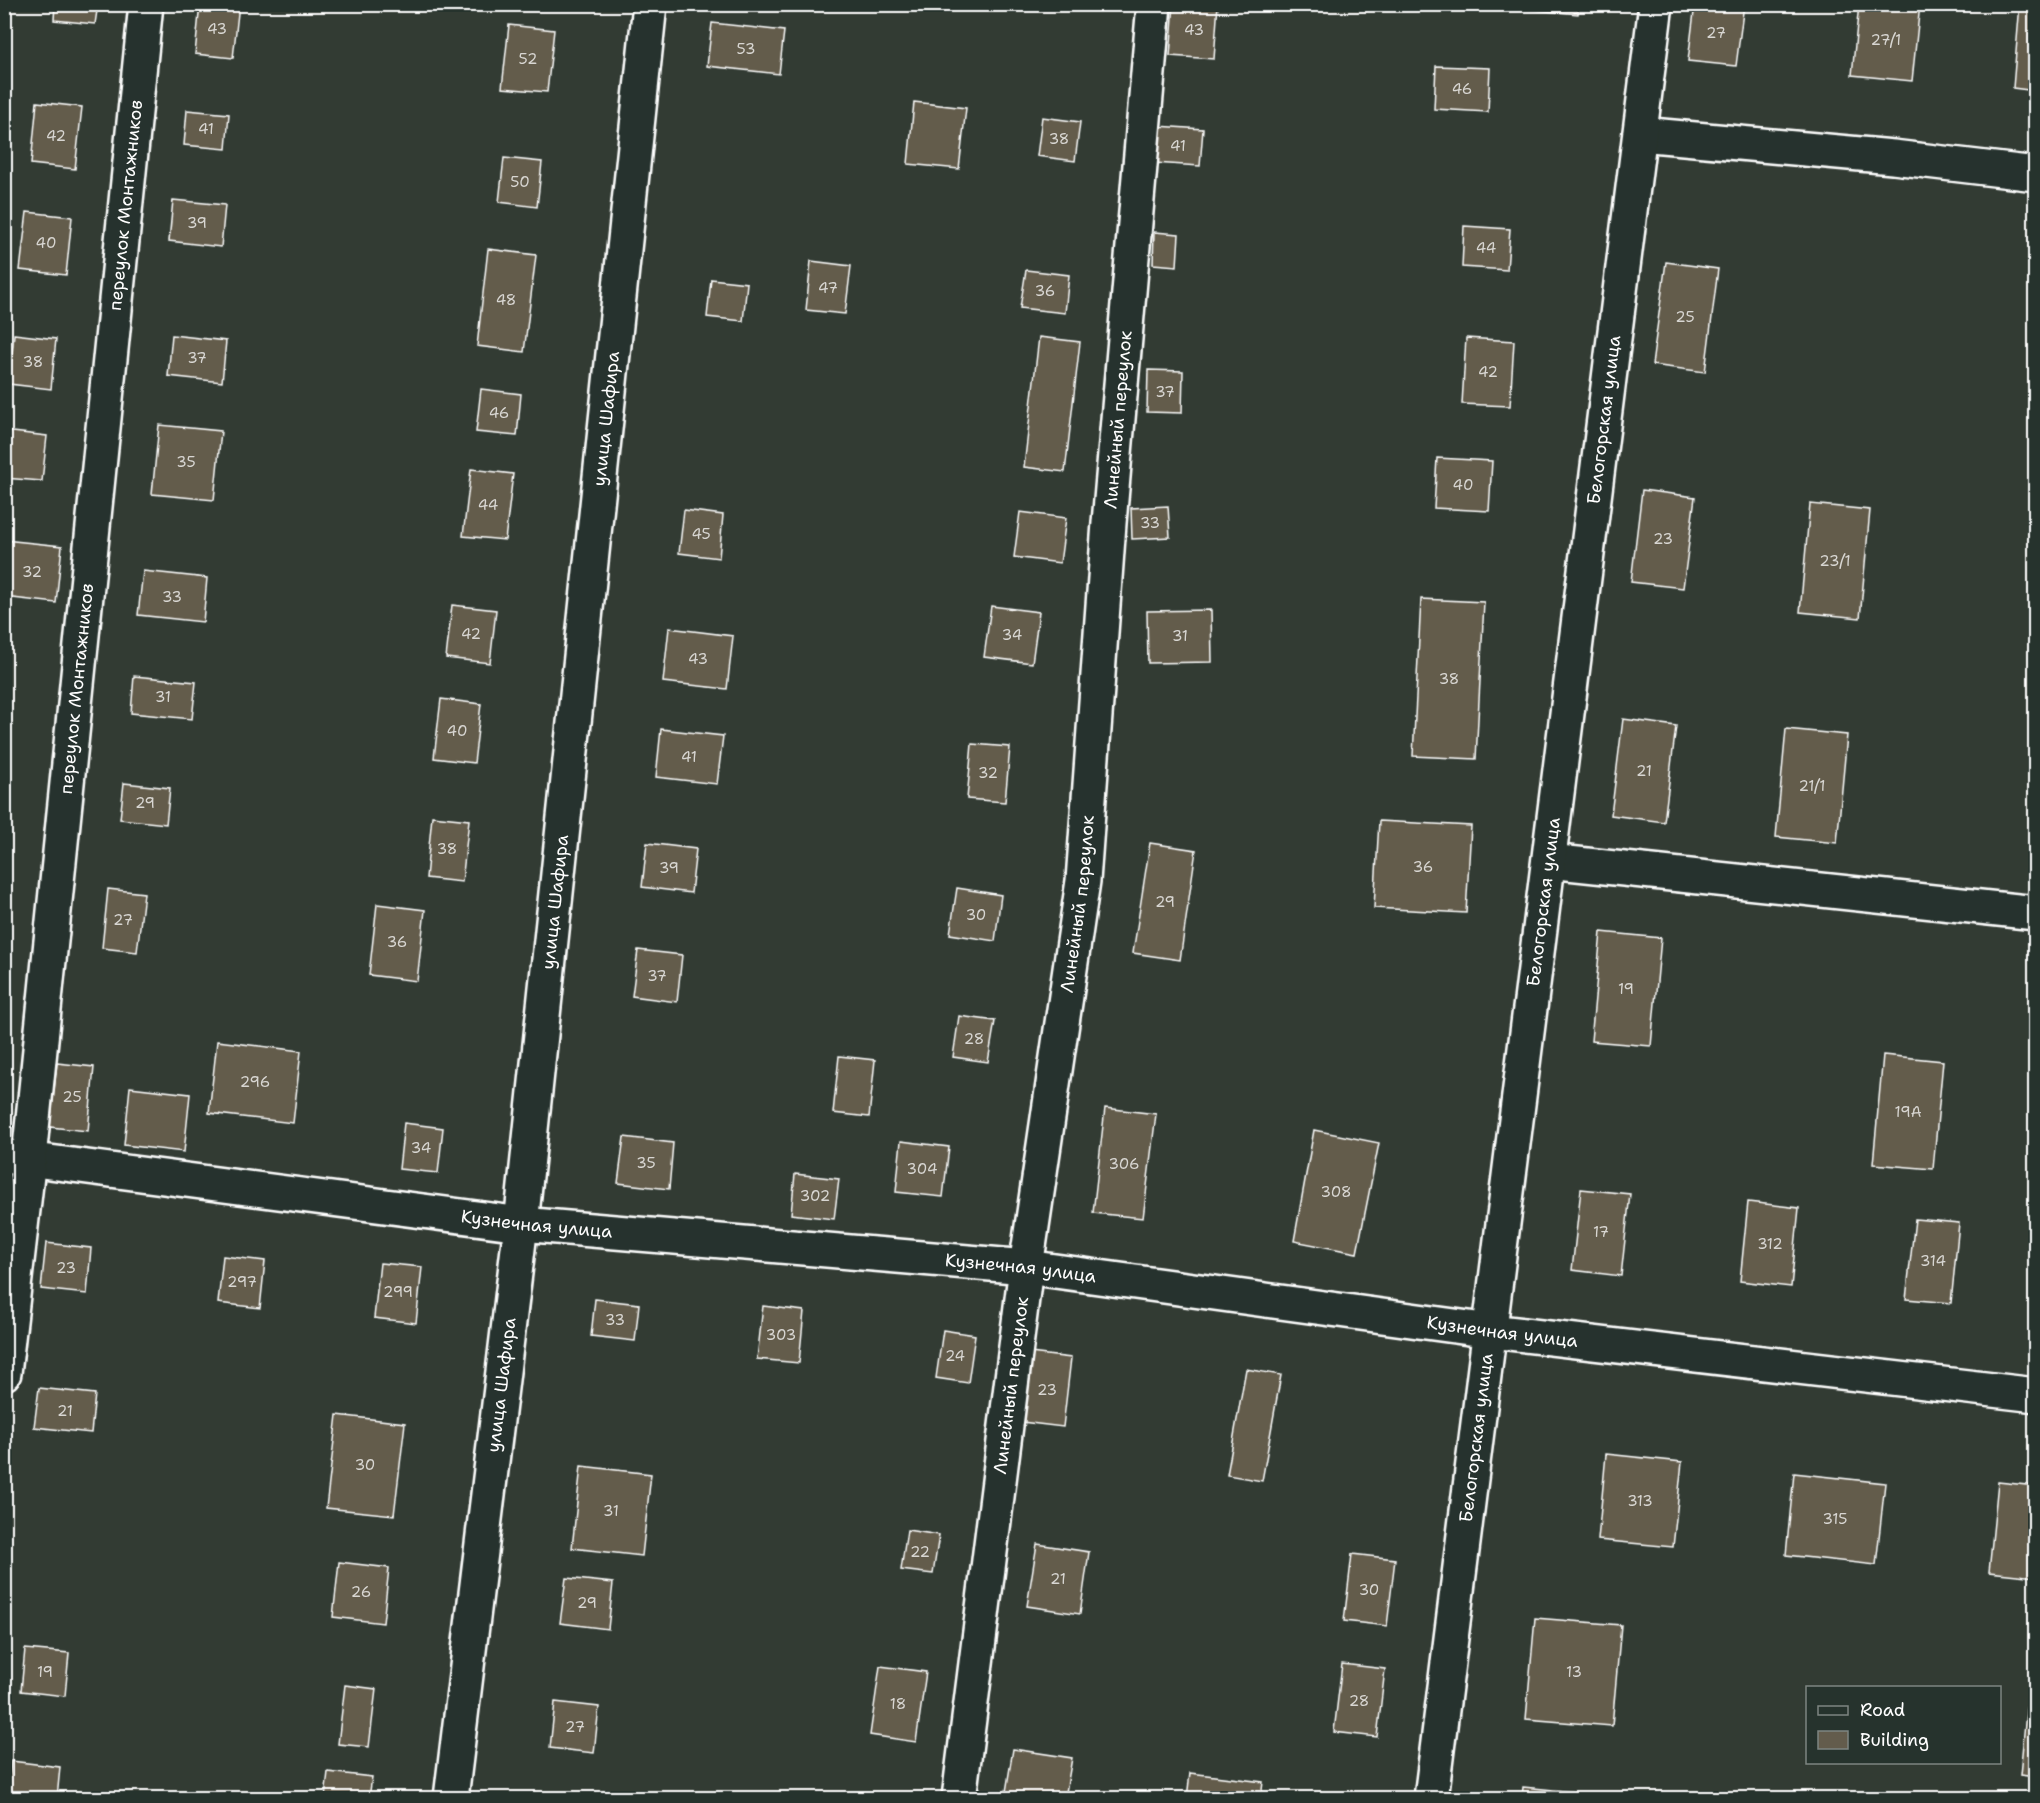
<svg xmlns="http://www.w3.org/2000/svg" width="2040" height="1803" viewBox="0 0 2040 1803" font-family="'Shantell Sans',sans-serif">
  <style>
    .building { fill: #635c4c; stroke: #fff; stroke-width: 1.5 }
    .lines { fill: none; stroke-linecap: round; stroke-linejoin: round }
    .street-casing { stroke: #fff; stroke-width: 38 }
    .secondary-casing { stroke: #fff; stroke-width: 38 }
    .street { stroke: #26332d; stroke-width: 33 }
    .secondary { stroke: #26332d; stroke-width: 33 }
    .labels { text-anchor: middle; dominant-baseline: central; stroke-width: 5; stroke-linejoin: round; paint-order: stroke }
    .number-label { font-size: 15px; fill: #d8d6d2 }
    .street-label { font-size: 18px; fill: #fff; stroke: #26332d }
  </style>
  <rect width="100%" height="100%" fill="#323b33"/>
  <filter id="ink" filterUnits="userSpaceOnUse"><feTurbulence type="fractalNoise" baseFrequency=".0167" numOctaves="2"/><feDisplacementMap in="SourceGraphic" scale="12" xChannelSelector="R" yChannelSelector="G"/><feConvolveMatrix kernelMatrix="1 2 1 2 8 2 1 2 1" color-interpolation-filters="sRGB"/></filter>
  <g filter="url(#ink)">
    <path class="building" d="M 55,4 L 98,4 L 95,24 L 54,20 Z
      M 200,4 L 239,4 L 233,58 L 195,54 Z
      M 1174,4 L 1218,4 L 1214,59 L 1170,56 Z
      M 1465,4 L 1579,4 L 1578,14 Z
      M 1695,4 L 1744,4 L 1736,66 L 1688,61 Z
      M 1859,4 L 1920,4 L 1912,81 L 1852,75 Z
      M 2020,4 L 2036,4 L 2036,91 L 2013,88 Z
      M 712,23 L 784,31 L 779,74 L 707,66 Z
      M 509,25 L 554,30 L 547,92 L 502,88 Z
      M 1436,66 L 1490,68 L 1488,112 L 1434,109 Z
      M 37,102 L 82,107 L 75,169 L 31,164 Z
      M 914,102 L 966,108 L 959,169 L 908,164 Z
      M 187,110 L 229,114 L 226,149 L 184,145 Z
      M 1042,117 L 1080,122 L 1075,161 L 1037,156 Z
      M 1157,126 L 1203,129 L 1200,166 L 1154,163 Z
      M 504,158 L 542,162 L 537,207 L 499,202 Z
      M 173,200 L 225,205 L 221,247 L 169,241 Z
      M 27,212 L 72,217 L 66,275 L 20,270 Z
      M 1464,226 L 1510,229 L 1507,270 L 1462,267 Z
      M 1154,232 L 1179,234 L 1177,266 L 1153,264 Z
      M 488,249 L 536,255 L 524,352 L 477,346 Z
      M 811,261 L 851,266 L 845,314 L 806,310 Z
      M 1666,262 L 1718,269 L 1705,372 L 1652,365 Z
      M 1026,270 L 1069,275 L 1065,313 L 1020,308 Z
      M 711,279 L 747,283 L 743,321 L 707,317 Z
      M 14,334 L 56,339 L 51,389 L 9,384 Z
      M 172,335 L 226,341 L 222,382 L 168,376 Z
      M 1039,337 L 1080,342 L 1065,472 L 1024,467 Z
      M 1466,338 L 1514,341 L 1510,406 L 1462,404 Z
      M 1148,370 L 1183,371 L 1182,413 L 1147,412 Z
      M 481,389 L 521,394 L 517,436 L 476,432 Z
      M 159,425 L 221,431 L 214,500 L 152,494 Z
      M 4,431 L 47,436 L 42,481 L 4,478 Z
      M 1437,458 L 1492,461 L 1489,511 L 1434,508 Z
      M 471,469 L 513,474 L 505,540 L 463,536 Z
      M 1642,490 L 1695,497 L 1683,588 L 1631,582 Z
      M 1810,504 L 1870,510 L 1860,618 L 1800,612 Z
      M 1168,506 L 1170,537 L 1132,539 L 1131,508 Z
      M 684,510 L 723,515 L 719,558 L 679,553 Z
      M 1020,512 L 1066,518 L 1060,563 L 1014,557 Z
      M 4,540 L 62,546 L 56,603 L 4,597 Z
      M 143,571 L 207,578 L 203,622 L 138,615 Z
      M 1421,599 L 1484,602 L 1476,759 L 1413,756 Z
      M 452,605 L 496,610 L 490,663 L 446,658 Z
      M 991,606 L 1039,612 L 1032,663 L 984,657 Z
      M 1211,610 L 1212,662 L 1148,663 L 1147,611 Z
      M 669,628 L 733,636 L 727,689 L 663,682 Z
      M 134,676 L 196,682 L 192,719 L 131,713 Z
      M 441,699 L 481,704 L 474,763 L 434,758 Z
      M 1623,719 L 1676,726 L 1664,822 L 1611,815 Z
      M 661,729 L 723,736 L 717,784 L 656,777 Z
      M 1786,729 L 1847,735 L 1837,843 L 1776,837 Z
      M 972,744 L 1010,747 L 1005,802 L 967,799 Z
      M 124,783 L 170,788 L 166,824 L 120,819 Z
      M 432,816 L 469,820 L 462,882 L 426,878 Z
      M 1379,821 L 1471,826 L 1466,913 L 1374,908 Z
      M 647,843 L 696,849 L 691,893 L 642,887 Z
      M 1150,843 L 1196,850 L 1180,960 L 1133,953 Z
      M 957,888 L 1001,895 L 995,941 L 950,934 Z
      M 108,889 L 144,893 L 137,952 L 102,948 Z
      M 377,904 L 425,910 L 417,981 L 369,975 Z
      M 1601,932 L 1661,938 L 1651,1046 L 1591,1041 Z
      M 638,950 L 682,955 L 677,1002 L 632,996 Z
      M 959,1016 L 995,1021 L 988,1062 L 953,1057 Z
      M 217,1041 L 301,1051 L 293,1123 L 209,1113 Z
      M 1883,1055 L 1943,1061 L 1933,1169 L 1873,1164 Z
      M 839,1056 L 875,1060 L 869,1117 L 833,1113 Z
      M 4,1058 L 9,1059 L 4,1102 Z
      M 57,1063 L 94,1067 L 88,1131 L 50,1127 Z
      M 130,1087 L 190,1094 L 184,1152 L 124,1145 Z
      M 1105,1108 L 1156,1114 L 1143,1218 L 1093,1213 Z
      M 404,1123 L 443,1128 L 438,1173 L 399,1169 Z
      M 1314,1130 L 1379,1143 L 1357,1253 L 1294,1241 Z
      M 624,1137 L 673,1143 L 669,1189 L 618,1183 Z
      M 901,1141 L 949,1147 L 943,1197 L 896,1192 Z
      M 795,1174 L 839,1179 L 834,1219 L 791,1214 Z
      M 1581,1189 L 1630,1194 L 1621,1276 L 1572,1270 Z
      M 1748,1202 L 1799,1208 L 1791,1287 L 1740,1281 Z
      M 1915,1219 L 1959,1223 L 1951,1303 L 1906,1299 Z
      M 46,1243 L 91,1248 L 87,1294 L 41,1289 Z
      M 223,1256 L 265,1261 L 260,1308 L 218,1303 Z
      M 380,1263 L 422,1267 L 416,1323 L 374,1318 Z
      M 595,1299 L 639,1304 L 635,1341 L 591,1336 Z
      M 763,1306 L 804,1311 L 799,1363 L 757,1359 Z
      M 943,1330 L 975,1335 L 968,1383 L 936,1378 Z
      M 1030,1353 L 1071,1358 L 1063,1427 L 1022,1422 Z
      M 1246,1369 L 1281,1375 L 1262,1481 L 1227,1475 Z
      M 39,1388 L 95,1394 L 91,1433 L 34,1427 Z
      M 337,1415 L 405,1423 L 394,1515 L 326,1508 Z
      M 1606,1454 L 1682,1462 L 1673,1547 L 1598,1540 Z
      M 581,1466 L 651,1474 L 642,1556 L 572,1548 Z
      M 1794,1473 L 1885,1483 L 1876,1565 L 1786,1555 Z
      M 1998,1482 L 2036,1486 L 2036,1577 L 1989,1572 Z
      M 907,1530 L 939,1535 L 933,1574 L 901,1570 Z
      M 1037,1544 L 1089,1552 L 1080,1614 L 1027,1606 Z
      M 1352,1554 L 1395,1559 L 1387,1626 L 1344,1621 Z
      M 339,1562 L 389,1568 L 383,1623 L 333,1617 Z
      M 566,1578 L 613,1583 L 608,1629 L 560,1623 Z
      M 1535,1618 L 1621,1625 L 1612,1726 L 1526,1719 Z
      M 25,1649 L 69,1653 L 65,1696 L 21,1691 Z
      M 1342,1664 L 1385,1669 L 1377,1737 L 1334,1732 Z
      M 880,1666 L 926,1672 L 916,1742 L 870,1735 Z
      M 2029,1681 L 2036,1682 L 2036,1777 L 2020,1775 Z
      M 345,1685 L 376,1689 L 369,1747 L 338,1744 Z
      M 555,1702 L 599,1707 L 594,1753 L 550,1748 Z
      M 1013,1749 L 1072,1758 L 1065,1798 L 1005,1798 Z
      M 11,1761 L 60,1767 L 57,1798 L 7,1798 Z
      M 328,1772 L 372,1777 L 369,1798 L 325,1798 Z
      M 1190,1773 L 1263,1782 L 1261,1798 L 1187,1798 Z
      M 1523,1787 L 1574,1792 L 1573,1798 L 1522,1798 Z"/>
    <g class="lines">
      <g class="street-casing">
        <g id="street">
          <path d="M 1640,134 L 1893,157 L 2036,174"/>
          <path d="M 1549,861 L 2036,913"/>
          <path id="s1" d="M 4,1156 L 521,1224 L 1026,1267 L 1491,1331 L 2036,1395"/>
          <path id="s2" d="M 4,1373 L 29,1158 L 146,4"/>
          <path id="s3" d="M 959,1798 L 1026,1267 L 1083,881 L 1109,523 L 1154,4"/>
          <path id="s4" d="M 1431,1798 L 1656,4"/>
        </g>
      </g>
      <g class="secondary-casing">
        <g id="secondary">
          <path id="s5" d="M 451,1798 L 521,1224 L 650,4"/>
        </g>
      </g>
      <use href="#street" class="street"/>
      <use href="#secondary" class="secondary"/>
    </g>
  </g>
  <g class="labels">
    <g class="number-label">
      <text x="217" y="29">43</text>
      <text x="1194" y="30">43</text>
      <text x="1716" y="33">27</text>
      <text x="1886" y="40">27/1</text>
      <text x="746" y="49">53</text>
      <text x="528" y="59">52</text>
      <text x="1462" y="89">46</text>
      <text x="206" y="129">41</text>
      <text x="56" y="136">42</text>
      <text x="1059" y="139">38</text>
      <text x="1178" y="146">41</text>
      <text x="520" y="182">50</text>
      <text x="197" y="223">39</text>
      <text x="46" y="243">40</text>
      <text x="1486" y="248">44</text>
      <text x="828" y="288">47</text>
      <text x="1045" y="291">36</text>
      <text x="506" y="300">48</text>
      <text x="1685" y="317">25</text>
      <text x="197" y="358">37</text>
      <text x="33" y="362">38</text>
      <text x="1488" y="372">42</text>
      <text x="1165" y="392">37</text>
      <text x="499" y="413">46</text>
      <text x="186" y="462">35</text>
      <text x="1463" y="485">40</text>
      <text x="488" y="505">44</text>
      <text x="1150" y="523">33</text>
      <text x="701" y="534">45</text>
      <text x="1663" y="539">23</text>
      <text x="1835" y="561">23/1</text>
      <text x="32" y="572">32</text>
      <text x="172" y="597">33</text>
      <text x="471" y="634">42</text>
      <text x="1012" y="635">34</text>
      <text x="1180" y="636">31</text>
      <text x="698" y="659">43</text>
      <text x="1449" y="679">38</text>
      <text x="163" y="697">31</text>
      <text x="457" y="731">40</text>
      <text x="689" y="757">41</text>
      <text x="1644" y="771">21</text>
      <text x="988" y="773">32</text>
      <text x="1812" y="786">21/1</text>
      <text x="145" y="803">29</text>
      <text x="447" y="849">38</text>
      <text x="1423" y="867">36</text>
      <text x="669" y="868">39</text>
      <text x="1165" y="902">29</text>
      <text x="976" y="915">30</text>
      <text x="123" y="920">27</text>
      <text x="397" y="942">36</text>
      <text x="657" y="976">37</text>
      <text x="1626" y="989">19</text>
      <text x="974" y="1039">28</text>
      <text x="255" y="1082">296</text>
      <text x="72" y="1097">25</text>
      <text x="1908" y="1112">19А</text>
      <text x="421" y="1148">34</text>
      <text x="646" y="1163">35</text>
      <text x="1124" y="1164">306</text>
      <text x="922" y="1169">304</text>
      <text x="1336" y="1192">308</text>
      <text x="815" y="1196">302</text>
      <text x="1601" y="1232">17</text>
      <text x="1770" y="1244">312</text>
      <text x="1933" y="1261">314</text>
      <text x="66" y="1268">23</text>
      <text x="242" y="1282">297</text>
      <text x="398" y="1292">299</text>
      <text x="615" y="1320">33</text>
      <text x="781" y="1335">303</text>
      <text x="955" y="1356">24</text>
      <text x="1047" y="1390">23</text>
      <text x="65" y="1411">21</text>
      <text x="365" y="1465">30</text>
      <text x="1640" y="1501">313</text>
      <text x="611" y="1511">31</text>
      <text x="1835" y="1519">315</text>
      <text x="920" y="1552">22</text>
      <text x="1058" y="1579">21</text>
      <text x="1369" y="1590">30</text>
      <text x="361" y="1592">26</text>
      <text x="587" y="1603">29</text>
      <text x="45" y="1672">19</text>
      <text x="1574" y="1672">13</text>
      <text x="1359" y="1701">28</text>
      <text x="898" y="1704">18</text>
      <text x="575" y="1727">27</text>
    </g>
    <g class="street-label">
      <text stroke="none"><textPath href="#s2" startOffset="1174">переулок Монтажников</textPath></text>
      <text stroke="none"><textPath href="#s5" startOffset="1388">улица Шафира</textPath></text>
      <text stroke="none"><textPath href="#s4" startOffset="1389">Белогорская улица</textPath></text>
      <text stroke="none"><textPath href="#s3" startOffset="1388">Линейный переулок</textPath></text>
      <text stroke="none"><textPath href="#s2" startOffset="688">переулок Монтажников</textPath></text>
      <text stroke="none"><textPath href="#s5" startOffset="902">улица Шафира</textPath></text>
      <text stroke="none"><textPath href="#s4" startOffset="903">Белогорская улица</textPath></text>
      <text stroke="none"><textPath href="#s3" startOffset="902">Линейный переулок</textPath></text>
      <text stroke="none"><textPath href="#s1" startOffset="537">Кузнечная улица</textPath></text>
      <text stroke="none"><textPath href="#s1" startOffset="1023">Кузнечная улица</textPath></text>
      <text stroke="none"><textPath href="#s1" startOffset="1509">Кузнечная улица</textPath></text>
      <text stroke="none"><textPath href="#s5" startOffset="416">улица Шафира</textPath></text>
      <text stroke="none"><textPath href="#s3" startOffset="416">Линейный переулок</textPath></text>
      <text stroke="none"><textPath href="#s4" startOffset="363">Белогорская улица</textPath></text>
    </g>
  </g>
  <rect width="2040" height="1803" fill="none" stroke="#26332d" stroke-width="24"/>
  <rect x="12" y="12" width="2016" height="1779" fill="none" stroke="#fff" stroke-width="2" filter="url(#ink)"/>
  <rect x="1806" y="1686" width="195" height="78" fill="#26332d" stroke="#7d8581" stroke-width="1.5"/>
  <rect x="1818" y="1706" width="30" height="9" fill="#26332d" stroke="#7d8581" stroke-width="1.5"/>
  <text x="1860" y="1716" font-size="18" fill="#ffffff">Road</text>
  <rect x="1818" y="1731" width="30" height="18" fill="#635c4c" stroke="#7d8581" stroke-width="1.5"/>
  <text x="1860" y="1746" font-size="18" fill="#ffffff">Building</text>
</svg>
